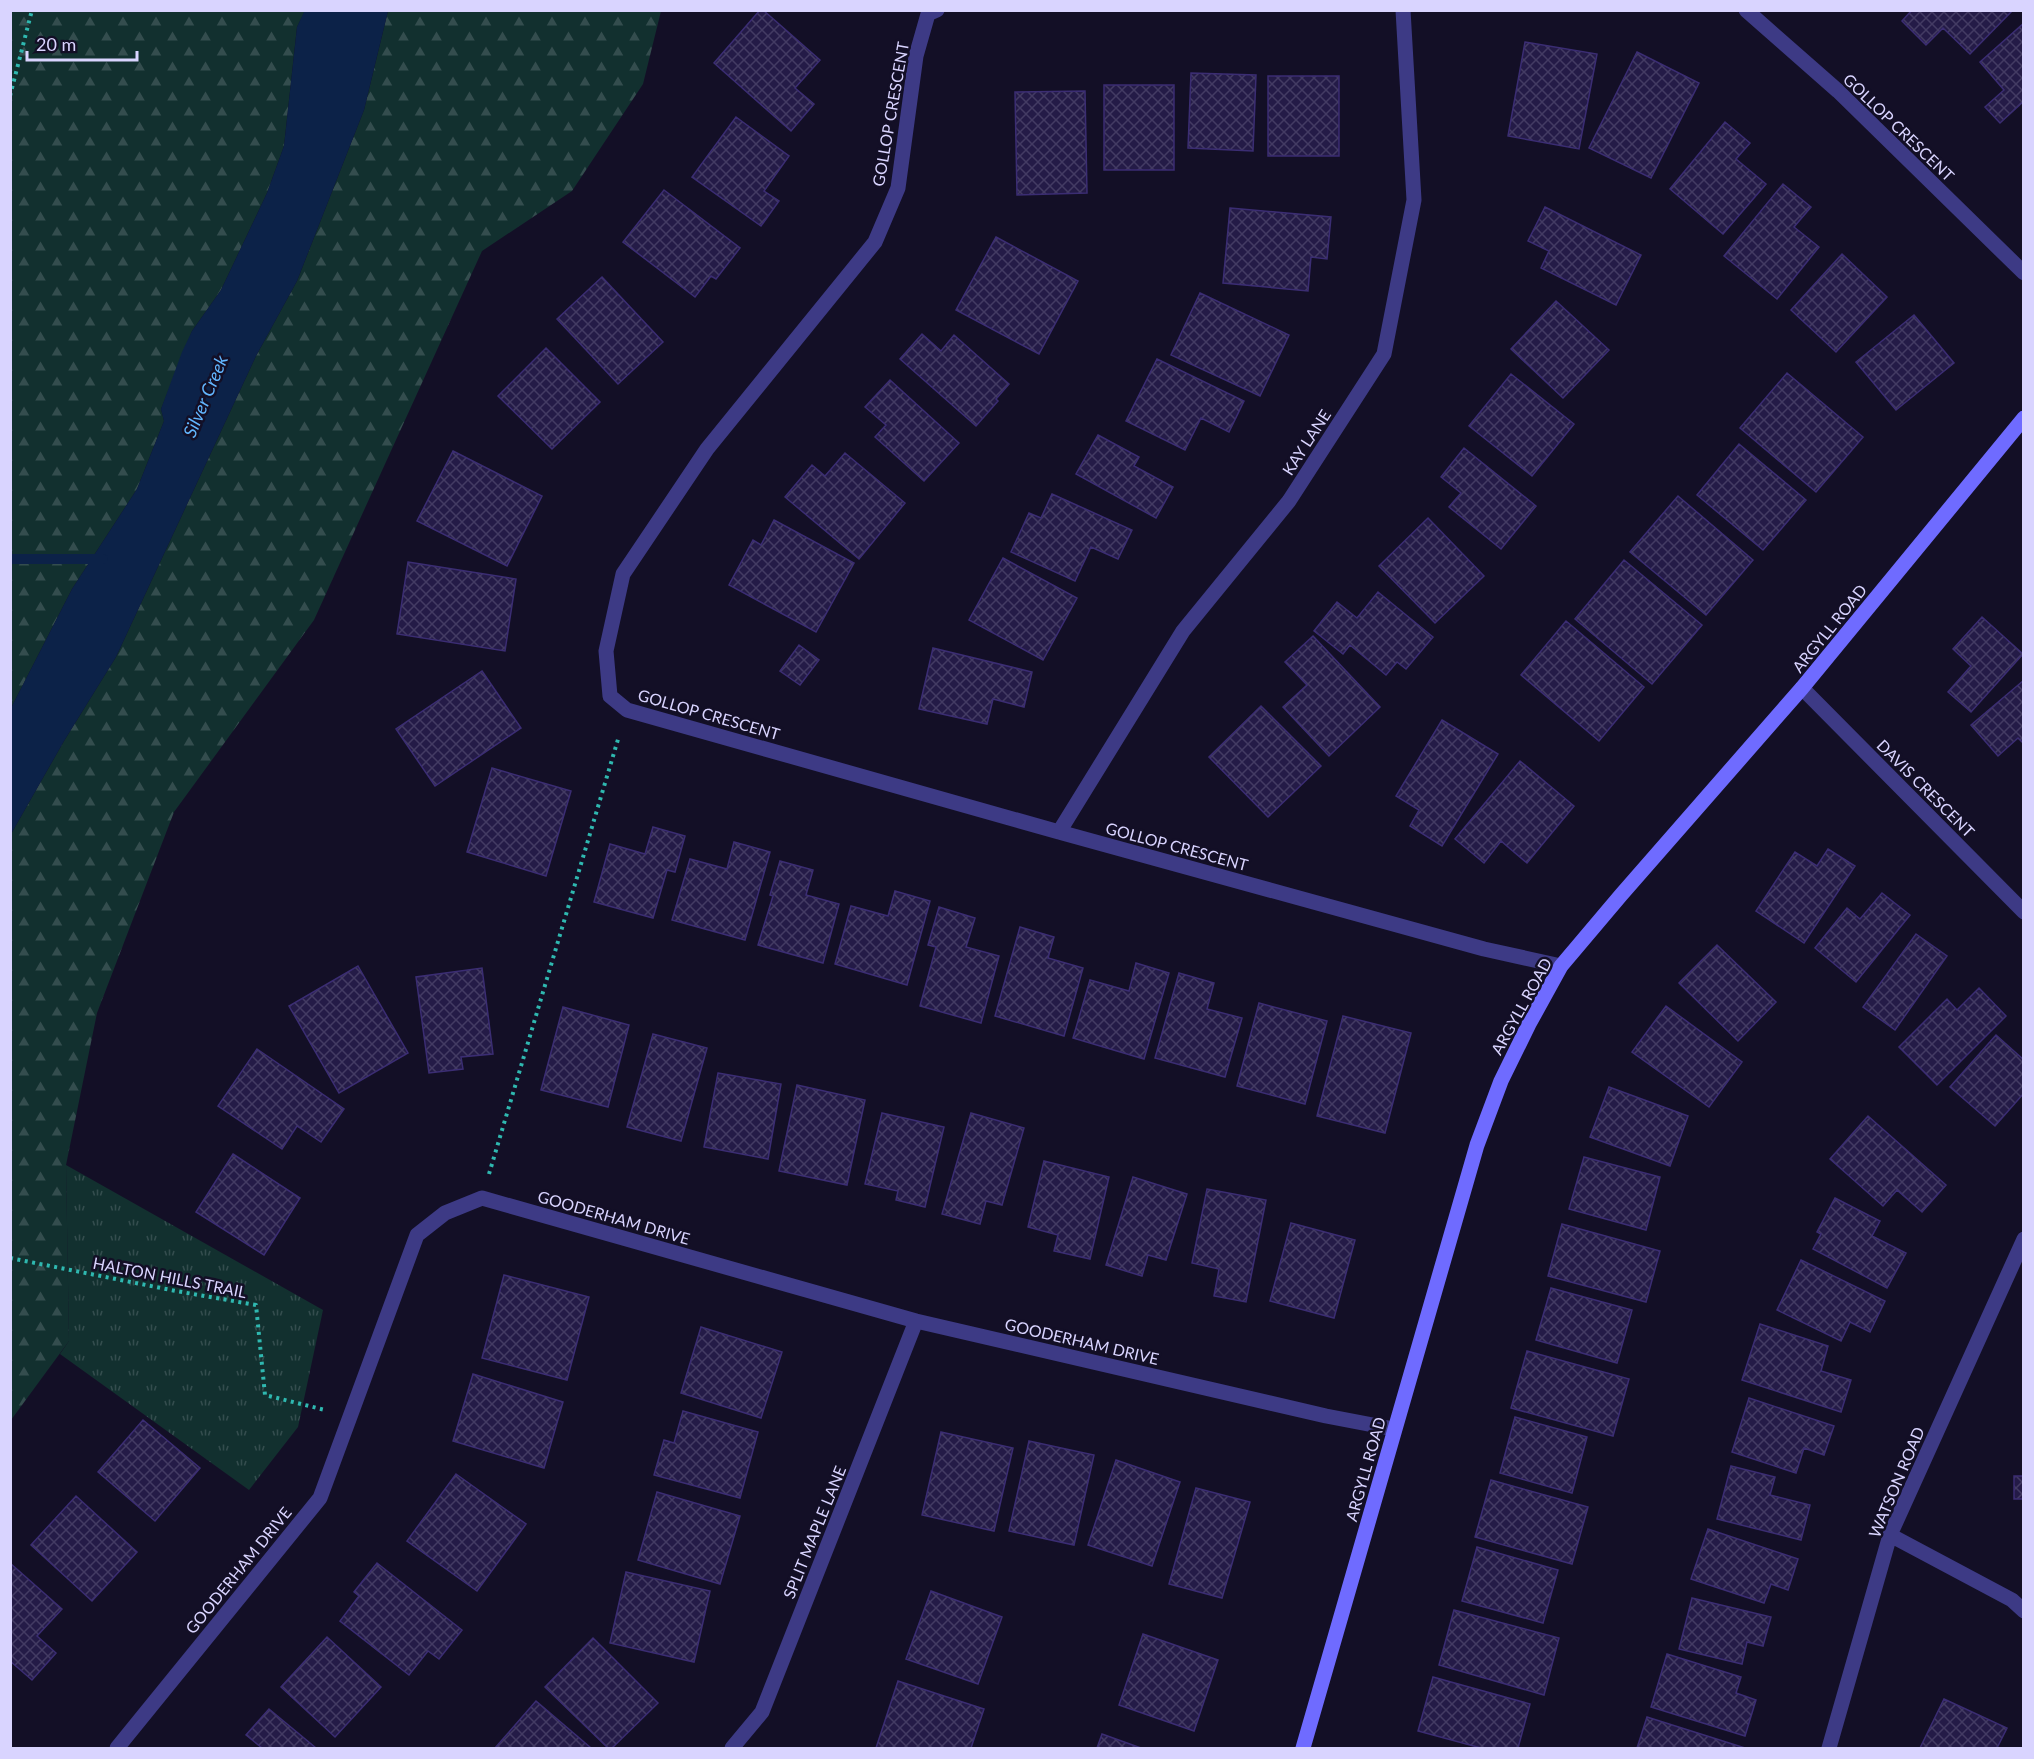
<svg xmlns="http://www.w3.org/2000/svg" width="2034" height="1759" viewBox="0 0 2034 1759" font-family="Lato,sans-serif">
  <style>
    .grass { fill: url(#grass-tufts) }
    .forest { fill: url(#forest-firs) }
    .water { fill: #0c2248 }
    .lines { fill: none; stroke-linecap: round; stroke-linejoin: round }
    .stream { stroke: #0c2248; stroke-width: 10 }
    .building { fill: url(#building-cross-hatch); stroke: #3b2d73; stroke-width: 1.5 }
    .path { stroke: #2fb8b0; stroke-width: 4; stroke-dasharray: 3 4.5; stroke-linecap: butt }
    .street { stroke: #3d3a85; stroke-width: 15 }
    .secondary { stroke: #6f6bff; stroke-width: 15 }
    .labels { text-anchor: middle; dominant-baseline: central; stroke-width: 5; stroke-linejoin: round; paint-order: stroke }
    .street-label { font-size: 16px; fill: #d9d4ff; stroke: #130f26 }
    .water-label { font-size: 18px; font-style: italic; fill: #62b6ff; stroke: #130f26 }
  </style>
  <defs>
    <pattern id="grass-tufts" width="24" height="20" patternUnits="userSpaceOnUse" patternTransform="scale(1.5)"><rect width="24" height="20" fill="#12302f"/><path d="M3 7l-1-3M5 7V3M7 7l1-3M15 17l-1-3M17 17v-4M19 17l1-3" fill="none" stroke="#344d4e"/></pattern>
    <pattern id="forest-firs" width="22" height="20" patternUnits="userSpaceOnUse" patternTransform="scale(1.5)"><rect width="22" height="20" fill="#12302f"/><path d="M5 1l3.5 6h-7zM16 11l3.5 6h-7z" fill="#344d4e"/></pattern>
    <pattern id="building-cross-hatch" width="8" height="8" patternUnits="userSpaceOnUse" patternTransform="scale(1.5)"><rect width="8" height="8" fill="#241b47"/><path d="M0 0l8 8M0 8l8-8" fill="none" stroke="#433b63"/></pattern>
  </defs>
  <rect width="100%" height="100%" fill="#130f26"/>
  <path class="grass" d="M 66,1165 L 323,1310 L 298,1427 L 249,1490 L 60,1354 L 69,1341 Z"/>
  <path class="forest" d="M 11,11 L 305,11 L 297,27 L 284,146 L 267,193 L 221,290 L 192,331 L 161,409 L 164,421 L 137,489 L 72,589 L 11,708 Z
    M 388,11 L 661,11 L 643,84 L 572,191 L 482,251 L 314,620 L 174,812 L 97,1013 L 66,1165 L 69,1341 L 11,1420 L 11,834 L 64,741 L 116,657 L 256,356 L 297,281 L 364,110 Z"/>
  <path class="water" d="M 305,10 L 388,11 L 364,110 L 297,281 L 256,356 L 116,657 L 64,741 L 11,834 L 11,708 L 72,589 L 137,489 L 164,421 L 161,409 L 182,352 L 192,331 L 221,290 L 267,193 L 284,146 L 297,27 Z"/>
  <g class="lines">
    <path class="stream" d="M 10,559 L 103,559"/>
  </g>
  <path class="building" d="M 760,10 L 763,10 L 820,60 L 795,88 L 814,104 L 791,131 L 714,63 Z
    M 1912,10 L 2013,10 L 1970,54 L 1943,28 L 1926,45 L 1902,21 Z
    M 2024,23 L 2024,101 L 2000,123 L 1985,107 L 2004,90 L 1980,62 Z
    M 1525,42 L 1597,54 L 1579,149 L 1508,136 Z
    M 1637,52 L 1699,83 L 1651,178 L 1589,148 Z
    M 1191,73 L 1256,75 L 1253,151 L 1188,148 Z
    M 1268,76 L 1339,76 L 1339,156 L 1268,156 Z
    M 1104,85 L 1174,85 L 1174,170 L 1104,170 Z
    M 1085,91 L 1087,193 L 1017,195 L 1015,92 Z
    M 736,117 L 789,156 L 764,191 L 779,201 L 761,226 L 692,177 Z
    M 1725,122 L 1750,143 L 1736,159 L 1766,184 L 1723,234 L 1670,189 Z
    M 1783,184 L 1811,207 L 1794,227 L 1819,247 L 1777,299 L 1724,256 Z
    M 664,190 L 740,248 L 716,279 L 711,276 L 695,297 L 623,242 Z
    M 1545,207 L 1641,255 L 1616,305 L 1541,268 L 1549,251 L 1528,241 Z
    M 1230,208 L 1331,217 L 1327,259 L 1311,257 L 1308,291 L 1223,283 Z
    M 996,237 L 1078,281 L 1039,354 L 956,310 Z
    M 1842,254 L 1887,297 L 1836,352 L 1791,310 Z
    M 602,277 L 663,342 L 618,384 L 557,319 Z
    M 1200,293 L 1289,335 L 1260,396 L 1171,355 Z
    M 1556,301 L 1609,350 L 1563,398 L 1511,349 Z
    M 1914,315 L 1954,363 L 1896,410 L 1856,362 Z
    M 922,334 L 941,351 L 954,335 L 1009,384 L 996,399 L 998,401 L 976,426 L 900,359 Z
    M 546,348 L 600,402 L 552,449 L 498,396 Z
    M 1157,359 L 1244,401 L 1229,432 L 1201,418 L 1185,450 L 1126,421 Z
    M 1787,373 L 1863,437 L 1816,492 L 1740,428 Z
    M 1511,374 L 1574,424 L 1532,476 L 1469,426 Z
    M 890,380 L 959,443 L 924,481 L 875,437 L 886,425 L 865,407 Z
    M 1098,435 L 1139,457 L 1134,466 L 1173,487 L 1156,518 L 1076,474 Z
    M 1739,444 L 1806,500 L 1763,550 L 1697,495 Z
    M 1464,448 L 1536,506 L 1501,549 L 1449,507 L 1461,493 L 1441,477 Z
    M 453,451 L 542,496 L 507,566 L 417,521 Z
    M 845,453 L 905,503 L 859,559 L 785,497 L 812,465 L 825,476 Z
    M 1052,494 L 1132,530 L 1118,559 L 1091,547 L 1075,581 L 1011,552 L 1029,513 L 1041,518 Z
    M 1678,496 L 1753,560 L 1706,615 L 1630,552 Z
    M 1428,518 L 1484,576 L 1435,623 L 1379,566 Z
    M 774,520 L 854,563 L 816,632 L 729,585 L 753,540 L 761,545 Z
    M 1003,558 L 1077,598 L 1043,660 L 969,620 Z
    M 1624,560 L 1702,625 L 1652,684 L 1575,619 Z
    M 408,562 L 516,579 L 505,651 L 397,634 Z
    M 1378,592 L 1433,637 L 1406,669 L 1397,662 L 1386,675 L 1350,645 L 1343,654 L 1314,631 L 1337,602 L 1357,618 Z
    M 1982,617 L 2023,654 L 1971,712 L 1948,692 L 1971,666 L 1953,649 Z
    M 1566,621 L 1644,687 L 1599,741 L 1521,675 Z
    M 1313,636 L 1380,707 L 1329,756 L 1283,707 L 1307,685 L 1285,662 Z
    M 799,645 L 819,660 L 800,685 L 780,671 Z
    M 933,648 L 1032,672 L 1024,707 L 993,699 L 987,724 L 919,709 Z
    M 482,671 L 521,728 L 435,786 L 396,729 Z
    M 2024,680 L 2024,744 L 2018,738 L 1998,756 L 1971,725 Z
    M 1261,706 L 1321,766 L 1268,817 L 1209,757 Z
    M 1442,720 L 1498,754 L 1442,846 L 1410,826 L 1419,810 L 1396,796 Z
    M 1520,761 L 1574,806 L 1527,863 L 1501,841 L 1484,863 L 1455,839 Z
    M 492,768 L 571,791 L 546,876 L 467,852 Z
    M 653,827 L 685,836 L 675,872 L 667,870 L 653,918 L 594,902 L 610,844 L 645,854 Z
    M 734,842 L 770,852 L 745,940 L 672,920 L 690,859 L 727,869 Z
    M 1828,849 L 1855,866 L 1804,943 L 1756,911 L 1795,852 L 1817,866 Z
    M 780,861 L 813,870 L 806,895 L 839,904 L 823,963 L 758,945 L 773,896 L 770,895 Z
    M 895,891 L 930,901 L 907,985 L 835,964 L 851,906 L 888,916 Z
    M 1882,893 L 1910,915 L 1856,982 L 1815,948 L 1847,908 L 1860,919 Z
    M 939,907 L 975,918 L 966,947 L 999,956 L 981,1023 L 920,1006 L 936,947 L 928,945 Z
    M 1020,927 L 1054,937 L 1048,958 L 1083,968 L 1064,1036 L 995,1016 Z
    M 1916,934 L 1947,956 L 1895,1030 L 1863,1007 Z
    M 1717,945 L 1776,1002 L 1738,1041 L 1679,983 Z
    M 1136,963 L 1169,973 L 1144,1059 L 1073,1038 L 1090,980 L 1129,991 Z
    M 358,966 L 408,1053 L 339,1093 L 289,1006 Z
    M 482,968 L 493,1054 L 461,1057 L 463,1069 L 429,1073 L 416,977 Z
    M 1179,973 L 1214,983 L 1207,1009 L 1242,1018 L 1225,1077 L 1155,1058 Z
    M 1979,988 L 2006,1016 L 1937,1085 L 1899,1047 L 1947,999 L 1957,1010 Z
    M 1259,1003 L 1327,1021 L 1305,1104 L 1237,1086 Z
    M 1666,1006 L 1742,1062 L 1709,1107 L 1632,1052 Z
    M 563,1007 L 629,1025 L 608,1107 L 541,1090 Z
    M 1343,1016 L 1411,1033 L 1385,1133 L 1317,1116 Z
    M 653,1034 L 707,1048 L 681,1141 L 627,1127 Z
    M 1996,1035 L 2024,1060 L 2024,1093 L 1995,1126 L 1950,1087 Z
    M 257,1049 L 344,1109 L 321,1142 L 297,1126 L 282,1149 L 218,1106 Z
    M 718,1073 L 781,1084 L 768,1159 L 704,1147 Z
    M 797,1085 L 865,1100 L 847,1185 L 779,1171 Z
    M 1609,1087 L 1688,1116 L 1670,1166 L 1590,1137 Z
    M 882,1113 L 944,1127 L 925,1207 L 896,1200 L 898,1191 L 865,1184 Z
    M 971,1113 L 1024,1128 L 1002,1205 L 986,1201 L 980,1224 L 942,1214 Z
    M 1868,1116 L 1946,1185 L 1922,1212 L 1897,1190 L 1883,1206 L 1830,1159 Z
    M 233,1154 L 300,1198 L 264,1255 L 196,1212 Z
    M 1584,1157 L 1660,1177 L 1646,1230 L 1569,1209 Z
    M 1044,1161 L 1109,1177 L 1090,1259 L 1054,1251 L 1058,1235 L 1028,1227 Z
    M 1133,1177 L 1187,1194 L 1166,1260 L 1148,1255 L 1142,1276 L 1106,1265 Z
    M 1207,1189 L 1266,1200 L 1246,1302 L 1214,1296 L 1219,1269 L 1192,1263 Z
    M 1835,1198 L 1880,1221 L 1872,1236 L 1906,1253 L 1887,1288 L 1813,1249 L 1821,1234 L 1817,1232 Z
    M 1291,1223 L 1355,1240 L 1334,1318 L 1270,1301 Z
    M 1562,1224 L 1660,1251 L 1646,1302 L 1548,1276 Z
    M 1801,1260 L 1885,1301 L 1870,1332 L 1850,1322 L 1841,1341 L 1777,1310 Z
    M 504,1275 L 589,1297 L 567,1380 L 482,1358 Z
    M 1551,1288 L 1632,1310 L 1617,1363 L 1536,1340 Z
    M 1760,1324 L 1828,1346 L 1821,1371 L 1851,1380 L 1841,1412 L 1742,1380 Z
    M 701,1327 L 782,1352 L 761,1418 L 681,1393 Z
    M 1527,1351 L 1629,1379 L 1613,1436 L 1511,1408 Z
    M 473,1374 L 563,1402 L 544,1468 L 453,1441 Z
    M 1749,1398 L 1834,1426 L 1824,1455 L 1804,1448 L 1796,1473 L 1732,1452 Z
    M 683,1411 L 758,1432 L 740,1498 L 654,1475 L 664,1440 L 674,1443 Z
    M 1515,1417 L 1587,1437 L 1572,1493 L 1500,1473 Z
    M 143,1420 L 200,1468 L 155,1521 L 98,1472 Z
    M 941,1432 L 1013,1448 L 994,1531 L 922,1515 Z
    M 1029,1441 L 1094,1455 L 1074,1545 L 1009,1531 Z
    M 1116,1460 L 1180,1482 L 1152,1566 L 1088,1545 Z
    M 1731,1466 L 1775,1477 L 1770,1495 L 1810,1505 L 1801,1540 L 1717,1519 Z
    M 456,1474 L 526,1524 L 477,1591 L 407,1541 Z
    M 2014,1476 L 2024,1476 L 2024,1499 L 2014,1499 Z
    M 1491,1480 L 1588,1507 L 1572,1564 L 1475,1537 Z
    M 1196,1488 L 1250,1502 L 1222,1598 L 1169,1584 Z
    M 657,1492 L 740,1516 L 720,1584 L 638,1560 Z
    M 76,1496 L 137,1552 L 92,1601 L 31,1545 Z
    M 1708,1529 L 1798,1559 L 1788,1590 L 1771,1584 L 1764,1603 L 1691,1579 Z
    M 1477,1547 L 1558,1570 L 1543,1623 L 1462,1601 Z
    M 10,1563 L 62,1609 L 37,1636 L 56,1653 L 32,1680 L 10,1661 Z
    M 377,1563 L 462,1630 L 439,1659 L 428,1651 L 409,1675 L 340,1621 L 359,1596 L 354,1592 Z
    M 626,1572 L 710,1591 L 694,1662 L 610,1643 Z
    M 931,1591 L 1002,1617 L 978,1684 L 906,1659 Z
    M 1692,1598 L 1771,1617 L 1763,1646 L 1747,1642 L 1742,1664 L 1679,1649 Z
    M 1454,1610 L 1559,1638 L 1544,1695 L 1439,1665 Z
    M 1143,1634 L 1218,1660 L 1194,1731 L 1119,1705 Z
    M 327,1637 L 381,1687 L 335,1737 L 281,1687 Z
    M 593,1638 L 658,1703 L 612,1748 L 608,1748 L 545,1687 Z
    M 1667,1654 L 1741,1677 L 1736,1693 L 1756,1700 L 1745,1736 L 1651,1707 Z
    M 1433,1677 L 1530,1704 L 1518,1748 L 1481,1748 L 1418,1731 Z
    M 898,1681 L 984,1709 L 971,1748 L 876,1748 Z
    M 1944,1699 L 2007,1728 L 1997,1748 L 1920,1748 Z
    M 536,1701 L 591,1748 L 495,1748 Z
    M 269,1709 L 316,1748 L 262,1748 L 246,1735 Z
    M 1647,1717 L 1745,1748 L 1637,1748 Z
    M 1102,1734 L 1141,1748 L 1097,1748 Z"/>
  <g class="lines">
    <path class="path" d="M 10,96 L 32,10
      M 489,1174 L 619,736
      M 10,1258 L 176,1291 L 256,1305 L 265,1395 L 325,1410"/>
    <path class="street" d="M 937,10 L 928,14 L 916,56 L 898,188 L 875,242 L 707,449 L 623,574 L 606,651 L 610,696 L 627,710 L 1059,832 L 1484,949 L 1561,966
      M 1746,10 L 1838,91 L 2024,273
      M 1802,688 L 2024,912
      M 1059,832 L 1183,631 L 1289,501 L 1384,354 L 1414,200 L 1403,10
      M 1890,1535 L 2012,1600 L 2024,1611
      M 117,1748 L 320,1498 L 417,1235 L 445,1213 L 482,1198 L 916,1321 L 1326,1416 L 1394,1429
      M 732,1748 L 762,1712 L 916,1321
      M 1829,1748 L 1890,1535 L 2024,1239"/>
    <path class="secondary" d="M 1303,1748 L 1477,1145 L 1501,1081 L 1529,1024 L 1561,966 L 1621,895 L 1802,688 L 2024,418"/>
  </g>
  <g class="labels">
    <g class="street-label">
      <text transform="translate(890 114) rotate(-80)">GOLLOP CRESCENT</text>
      <text transform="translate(1899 127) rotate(44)">GOLLOP CRESCENT</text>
      <text transform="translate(1306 442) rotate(-57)">KAY LANE</text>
      <text transform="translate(1829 628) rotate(-51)">ARGYLL ROAD</text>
      <text transform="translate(709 714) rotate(16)">GOLLOP CRESCENT</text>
      <text transform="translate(1926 788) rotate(45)">DAVIS CRESCENT</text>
      <text transform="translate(1177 846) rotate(15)">GOLLOP CRESCENT</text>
      <text transform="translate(1521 1006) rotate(-61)">ARGYLL ROAD</text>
      <text transform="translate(614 1217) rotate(16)">GOODERHAM DRIVE</text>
      <text transform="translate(170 1277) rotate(11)">HALTON HILLS TRAIL</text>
      <text transform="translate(1082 1341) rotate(13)">GOODERHAM DRIVE</text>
      <text transform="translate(1365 1469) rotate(-74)">ARGYLL ROAD</text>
      <text transform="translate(1896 1482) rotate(-67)">WATSON ROAD</text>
      <text transform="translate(814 1532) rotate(-68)">SPLIT MAPLE LANE</text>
      <text transform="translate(238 1570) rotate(-51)">GOODERHAM DRIVE</text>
    </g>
    <g class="water-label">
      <text transform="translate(205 396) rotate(-67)">Silver Creek</text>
    </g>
  </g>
  <rect width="2034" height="1759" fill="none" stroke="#d9d4ff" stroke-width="24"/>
  <path d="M27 51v9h110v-9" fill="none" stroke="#d9d4ff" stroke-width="3"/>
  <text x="36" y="51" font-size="18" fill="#d9d4ff" stroke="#130f26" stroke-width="4.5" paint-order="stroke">20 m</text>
</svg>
